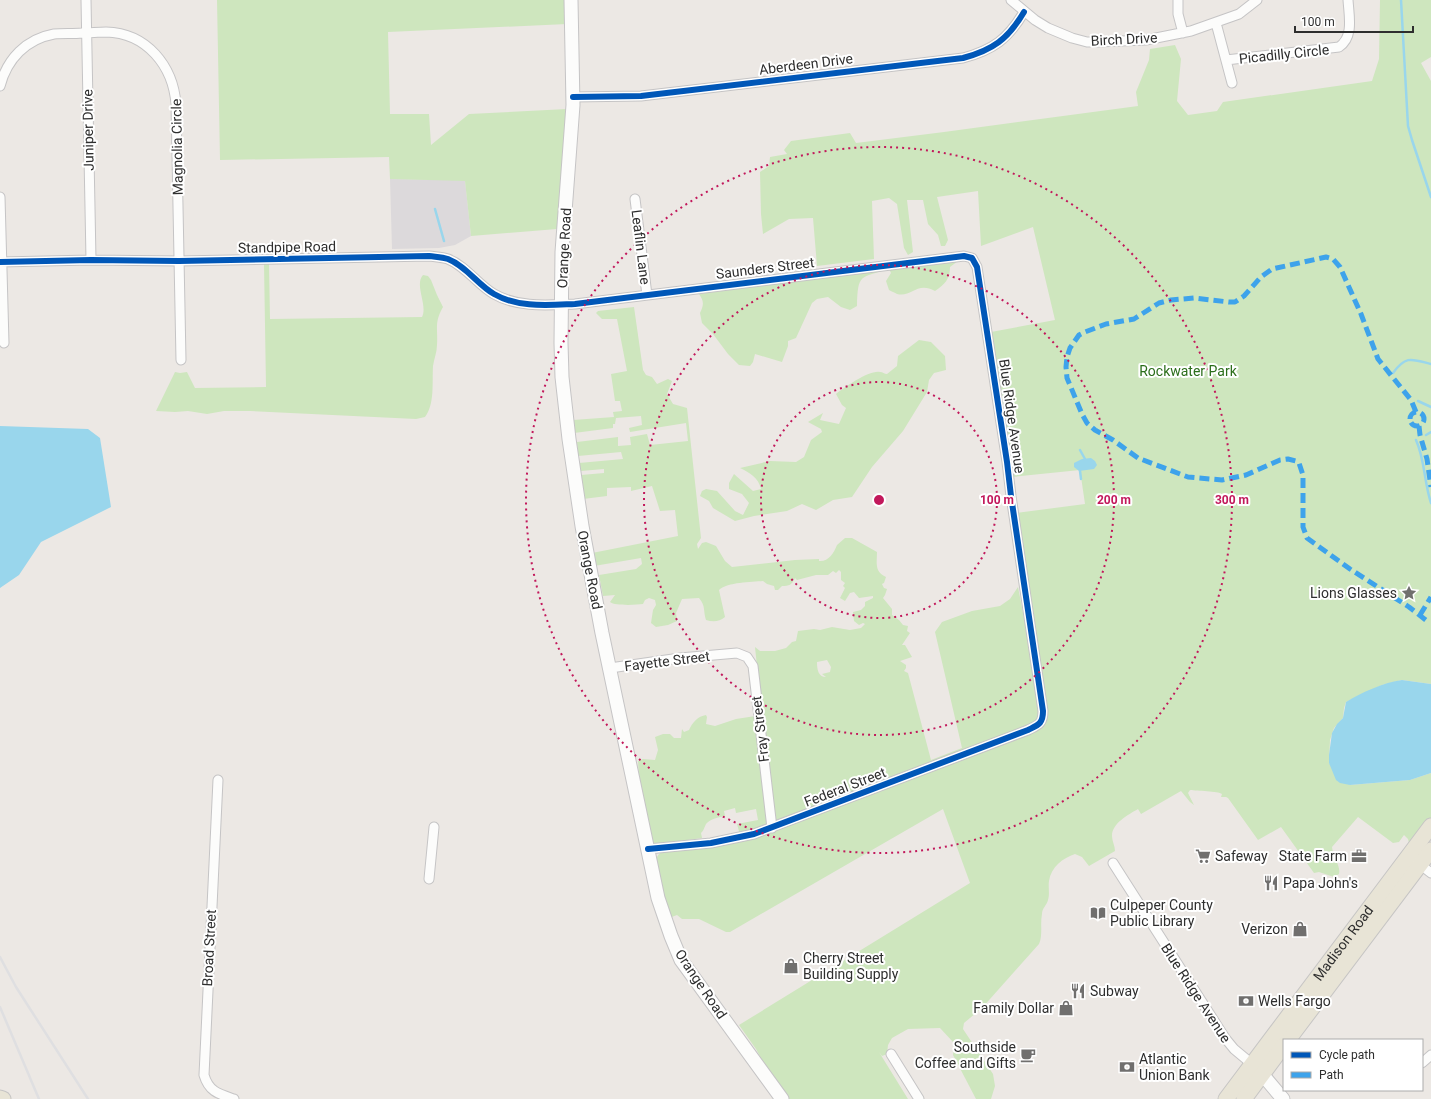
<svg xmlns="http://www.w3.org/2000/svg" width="1431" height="1099" viewBox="0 0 1431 1099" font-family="Roboto,sans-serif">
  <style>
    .industrial { fill: #dcd9db }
    .green { fill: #cee6be; fill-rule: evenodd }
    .water { fill: #99d6ec }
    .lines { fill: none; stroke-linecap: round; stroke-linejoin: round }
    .stream { stroke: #99d6ec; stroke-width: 2.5 }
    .street-casing { stroke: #c5c4c5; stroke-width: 11 }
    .secondary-casing { stroke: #c5c4c5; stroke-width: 15 }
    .primary-casing { stroke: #c6c5c4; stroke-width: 17 }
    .street { stroke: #fcfcfb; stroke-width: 9 }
    .secondary { stroke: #fcfcfb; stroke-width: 13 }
    .primary { stroke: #e8e4d6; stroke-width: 15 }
    .rail { stroke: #dfdfe1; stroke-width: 2.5 }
    .quiet { stroke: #3ea3eb; stroke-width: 5; stroke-dasharray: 10 5; stroke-linecap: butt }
    .cycleway-casing { stroke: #fff; stroke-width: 8 }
    .cycleway { stroke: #0057b8; stroke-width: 6 }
    .ring { fill: none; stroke: #c2185b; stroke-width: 2; stroke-dasharray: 2 4 }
    .labels { text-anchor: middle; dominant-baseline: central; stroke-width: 4; stroke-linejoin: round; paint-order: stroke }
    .street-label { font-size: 14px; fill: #2e2e2e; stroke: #fff }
    .park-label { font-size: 14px; fill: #2c6e1b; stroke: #fff }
    .poi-label { font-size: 14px; fill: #2e2e2e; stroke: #fff; text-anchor: start }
    .centre { fill: #c2185b; stroke: #fff; stroke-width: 2 }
    .ring-label { font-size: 12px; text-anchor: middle; font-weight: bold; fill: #c2185b; stroke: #fff; stroke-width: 4; stroke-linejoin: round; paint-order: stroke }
  </style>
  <rect width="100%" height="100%" fill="#ece8e4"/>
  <path class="industrial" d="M 390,179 L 465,180 L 471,236 L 455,245 L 439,248 L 392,249 Z"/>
  <path class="green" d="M 217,0 L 566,0 L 567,24 L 388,32 L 390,114 L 429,114 L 431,145 L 469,114 L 567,109 L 557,229 L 471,236 L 465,181 L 390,179 L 389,157 L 220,160 Z
    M 1380,0 L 1431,0 L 1431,57 L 1421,63 L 1431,81 L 1431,684 L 1402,680 L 1382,685 L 1346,702 L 1344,708 L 1343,718 L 1334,728 L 1330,740 L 1329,763 L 1350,785 L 1410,780 L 1431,773 L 1431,819 L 1409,843 L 1408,839 L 1404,835 L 1399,842 L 1393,843 L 1358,817 L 1332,847 C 1333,857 1341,866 1339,874 L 1334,877 L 1319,872 L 1314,873 L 1281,827 L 1258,840 L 1228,798 L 1226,797 L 1221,797 L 1222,794 C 1218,791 1197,791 1190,790 L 1188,793 L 1194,805 L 1190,802 L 1181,791 L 1141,814 L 1138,809 C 1128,815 1112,823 1112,836 C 1112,841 1115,846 1115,851 L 1089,866 L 1082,857 L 1075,854 C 1063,858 1051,867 1049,881 C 1048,887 1050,894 1048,900 C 1047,905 1042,908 1042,914 C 1040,924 1043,935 1039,944 L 982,1008 L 964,1023 L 963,1029 L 993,1074 L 995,1086 L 991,1099 L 976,1099 L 953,1055 L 954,1046 L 953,1042 L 940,1028 L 908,1029 L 892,1038 L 888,1045 L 887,1054 L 882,1056 L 879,1052 L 908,1099 L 789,1099 L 765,1066 L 756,1049 L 739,1025 L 970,883 L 943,809 L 730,932 L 726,932 L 699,919 L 682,919 L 677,915 L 669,918 L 656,861 C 657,853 662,852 668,850 L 733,843 L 759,837 L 1044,724 L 1046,721 L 1047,703 L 1016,513 L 1085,504 L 1080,470 L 1012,477 L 991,332 L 1055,320 L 1033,227 L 981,246 L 978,191 L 937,197 L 948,240 L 945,246 L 941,246 L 938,235 L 928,224 L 923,200 L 907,200 L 913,252 L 908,255 L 904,248 L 897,204 L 889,198 L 872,201 L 874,259 L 817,266 L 813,218 L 789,219 L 763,234 L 761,214 L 760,172 L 769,166 L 770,157 L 787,154 L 784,150 L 791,141 L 850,133 L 856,143 L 944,132 L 1138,106 L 1136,92 L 1149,60 L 1150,49 L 1175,45 L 1181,59 L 1177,101 L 1188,115 L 1217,111 L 1223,102 L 1372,81 L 1379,59 Z
    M 949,260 L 958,261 L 950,267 C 950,279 945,284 935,291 C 917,281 911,298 897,294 C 895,293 891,291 889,290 L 886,281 L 891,273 L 889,269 C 860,278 858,273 857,306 L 850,310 L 841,307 L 828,297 L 817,299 L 812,303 L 796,338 L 788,341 L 788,346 L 782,362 L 755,354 L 753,362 L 750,366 L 739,365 L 728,354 L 713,334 L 702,323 L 700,313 C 704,305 704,301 699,294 Z
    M 264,264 L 269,264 L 270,319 L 422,317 C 428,305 414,285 423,275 L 428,276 L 431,280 L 437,295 L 443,307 C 434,323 438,328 437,345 C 437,352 434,359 433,366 C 432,382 435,404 425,417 L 416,419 L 250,411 L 224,411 L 207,414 L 188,411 L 175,412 L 156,411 L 175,372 L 180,373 L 187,372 L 195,388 L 266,387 Z
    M 634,307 L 643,370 L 646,375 L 652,377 L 657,384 L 668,379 L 672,381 L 667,394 L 673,404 L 687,408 L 701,538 L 697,544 L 698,549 L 702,543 L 706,542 L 716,546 L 725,561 L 732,567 L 795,560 L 819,559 L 819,561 C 828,562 834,553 837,545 L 845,538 L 852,538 L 877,552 C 877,562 874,572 886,577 L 884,583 L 882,584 L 884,588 L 887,589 L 885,595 L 883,598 L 892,609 L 892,615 L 899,620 L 903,625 L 908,626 L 907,631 L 910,633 L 902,645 L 905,645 L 912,657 L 900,661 L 906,665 L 906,668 L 904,671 L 908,673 L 931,760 L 962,748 L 935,632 L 942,622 L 972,611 L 1000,606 L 1010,599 L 1018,587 L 1025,623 L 1039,717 L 1035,724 L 740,835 L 737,824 L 758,820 L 756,809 L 736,813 L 735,808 L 724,811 L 725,816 C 719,817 710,819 706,824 C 704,828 704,830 701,833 L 702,838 L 652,845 L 639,780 L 638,761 L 643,759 L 655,760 L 658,750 L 655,737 L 663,734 L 670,734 L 674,738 L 681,738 L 682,729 L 684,732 L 689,730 C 692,723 698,716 706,715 L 707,717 L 706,724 L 715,726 L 736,719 L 762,715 L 755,647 L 760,651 L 775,651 L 786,648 L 792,642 L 796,641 L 798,631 L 814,629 L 820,630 L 832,627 L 850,630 L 861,628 L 865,624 L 863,623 L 859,625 L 854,621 L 853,612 L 861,610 L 865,606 L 865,602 L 873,598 L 873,596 L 859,598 L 854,592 L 850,593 L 845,601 L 840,598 L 845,588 L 843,586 L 845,583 L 841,580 L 841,572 L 839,570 L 836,573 L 833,571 L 828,575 L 816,575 L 797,580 L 795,578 C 792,585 789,586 782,586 L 778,590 L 775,590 L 774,586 L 767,584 L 763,581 C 751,582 728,582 719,590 L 725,617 C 719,622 713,622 706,620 C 703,612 706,606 699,598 L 682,599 L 676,613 L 677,621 L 668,625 L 656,627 L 651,623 L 653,610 L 656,605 L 655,600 L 649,598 L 645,600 L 643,604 C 636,605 615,606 610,602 L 615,595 L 603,596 L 599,575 L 636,569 L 642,564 L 641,558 L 594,566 L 592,553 L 678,536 L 675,510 L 660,511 L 652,486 L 631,491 L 631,487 L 607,488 L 607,496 L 583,499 L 581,475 L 604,473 L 604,469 L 581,471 L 579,463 L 623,459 L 621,452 L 578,456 L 577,442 L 618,437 L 618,446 L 631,445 L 630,437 L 647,434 L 650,445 L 688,441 L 686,423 L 630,432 L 629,428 L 642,425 L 641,416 L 616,418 L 615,424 L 613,424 L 613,428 L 574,433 L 573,420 L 614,417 L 613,412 L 622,411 L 620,401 L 615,401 L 611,374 L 627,371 L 617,319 L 602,319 L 596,313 L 598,311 ZM 827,660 L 831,667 L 830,672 L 822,674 L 826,677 C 818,677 817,669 817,662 Z
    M 919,340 L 931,342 L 945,356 L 946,370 L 934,373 L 929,380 L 927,392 L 903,431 L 872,467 L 852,497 L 833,500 L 816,510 L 802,504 L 787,511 L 754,516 L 735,521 L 713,508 L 709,501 L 700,496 L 702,491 L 706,489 L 717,491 L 735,511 L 743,515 L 749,503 L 742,494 L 729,489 L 729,483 L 734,474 L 753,491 L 761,489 C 758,477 750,473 740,468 L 770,461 L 796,462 L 804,457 L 811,440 L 822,432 L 821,429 L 808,422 L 823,413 L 820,420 L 839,424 L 846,408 L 842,405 L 836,394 C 845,387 869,370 880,372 C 883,372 884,374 887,374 L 897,366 L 898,356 Z"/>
  <path class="water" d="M 0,426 L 88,429 L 100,438 L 111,507 L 41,542 L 19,575 L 0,588 Z
    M 1091,458 L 1095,461 L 1097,465 L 1094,469 L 1079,471 L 1074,467 L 1074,463 L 1082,459 Z
    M 1402,680 L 1431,684 L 1431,773 L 1410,780 L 1350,785 L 1340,783 L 1336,780 L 1329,763 L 1329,755 L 1332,733 L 1337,724 L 1343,718 L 1346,702 C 1361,693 1384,682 1402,680 Z"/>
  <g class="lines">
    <path class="stream" d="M 1401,0 L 1408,126 L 1412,140 L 1431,197
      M 435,209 L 444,241
      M 1393,373 C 1406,355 1412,359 1431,364
      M 1418,401 L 1431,407
      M 1426,435 L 1431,432
      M 1416,440 C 1425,460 1424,482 1431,503
      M 1080,450 L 1085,459
      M 1080,471 L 1081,479"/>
    <g class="street-casing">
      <path id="street" d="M 86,0 L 91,260
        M 1011,0 L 1035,20 L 1048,28 L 1072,38 L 1087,42 L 1097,42 L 1146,40 L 1191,31 L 1239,14 L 1257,0
        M 1178,0 L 1178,14 L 1183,33
        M 1216,23 L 1232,83
        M 1226,60 L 1339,47 C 1354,37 1349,16 1348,0
        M 0,86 C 7,59 26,39 54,34 C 63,33 73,34 82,33 C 90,33 98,32 106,32 C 147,33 173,66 176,104 L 181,360
        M 573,97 L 641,96 L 963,58 C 993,50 1008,39 1024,12
        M 0,197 L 4,343
        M 635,199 L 647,295
        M 0,262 L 91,260 L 179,261 L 429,256 C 436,257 442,257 448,259 C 466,266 478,285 494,294 C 518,308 548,305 575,304 L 964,256 L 972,258 L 977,267 L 1007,462 L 1011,496 L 1043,711 C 1043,724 1038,725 1028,730 L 754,834 L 711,843 L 648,849
        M 610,668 L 680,658 L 737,653 L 747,657 L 753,666 L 772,828
        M 218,780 L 204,1075 C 209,1092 219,1094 234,1099
        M 1417,862 L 1431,873
        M 1113,863 L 1225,1038 L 1234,1049 L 1252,1064
        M 429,879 L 434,827
        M 891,1054 L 919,1099
        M 1422,1063 L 1431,1055"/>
    </g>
    <g class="secondary-casing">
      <path id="secondary" d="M 571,0 L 573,105 L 562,252 L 561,343 L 562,377 L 569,439 L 582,526 L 602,633 L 658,898 L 671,936 L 681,960 L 782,1099
        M 1255,1067 L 1262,1074 L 1283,1099"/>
    </g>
    <g class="primary-casing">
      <g id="primary">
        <path d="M 1288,1040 L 1431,850"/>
        <path d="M 0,1098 L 3,1099"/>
        <path id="s1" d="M 1226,1099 L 1431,826"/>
        <path d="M 1244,1099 L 1284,1045"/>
      </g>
    </g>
    <use href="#street" class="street"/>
    <use href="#secondary" class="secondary"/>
    <use href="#primary" class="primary"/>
    <path class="rail" d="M 0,957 L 16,987 L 88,1099
      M 0,1007 L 39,1099"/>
    <path class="quiet" d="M1410 419a7 7 0 1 1 14 0a7 7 0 1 1-14 0Z
      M 1416,412 L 1411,400 L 1378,359 L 1361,314 L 1340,267 L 1333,259 L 1326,257 L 1272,269 L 1261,277 L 1244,296 L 1235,302 L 1229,302 L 1194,298 L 1171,300 L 1159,303 L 1134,319 L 1106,324 L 1085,332 L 1079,335 L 1070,348 L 1067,357 L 1066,367 L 1067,378 L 1082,414 L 1087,423 L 1095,430 L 1113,440 L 1138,458 L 1188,477 L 1222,480 L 1246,475 L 1280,460 L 1288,459 L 1296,461 L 1299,463 L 1303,475 L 1303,527 L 1307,538 L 1350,569 L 1409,607 L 1427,621
      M 1419,426 L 1420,435 L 1427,459 L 1431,487
      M 1420,615 L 1431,597"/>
    <g class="cycleway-casing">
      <path id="cycleway" d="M 573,97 L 641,96 L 963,58 C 993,50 1008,39 1024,12
        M 0,262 L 91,260 L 179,261 L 429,256 C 436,257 442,257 448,259 C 466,266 478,285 494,294 C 518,308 548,305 575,304 L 964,256 L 972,258 L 977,267 L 1007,462 L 1011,496 L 1043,711 C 1043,724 1038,725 1028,730 L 754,834 L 711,843 L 648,849"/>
    </g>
    <use href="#cycleway" class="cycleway"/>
  </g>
  <g class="ring">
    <circle cx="879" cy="500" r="118"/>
    <circle cx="879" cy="500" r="235"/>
    <circle cx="879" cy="500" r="353"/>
  </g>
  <defs>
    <g id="sight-bare" transform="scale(1.2)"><path d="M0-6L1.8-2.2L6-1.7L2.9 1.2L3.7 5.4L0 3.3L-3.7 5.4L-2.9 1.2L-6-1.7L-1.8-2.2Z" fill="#706f6e" stroke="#fff" stroke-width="2.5" paint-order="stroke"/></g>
    <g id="supermarket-bare" transform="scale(1.2)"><path d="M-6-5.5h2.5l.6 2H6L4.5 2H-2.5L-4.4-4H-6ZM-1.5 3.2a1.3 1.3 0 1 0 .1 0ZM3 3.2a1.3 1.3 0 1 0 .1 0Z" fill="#706f6e" stroke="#fff" stroke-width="2.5" paint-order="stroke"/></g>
    <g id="office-bare" transform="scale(1.2)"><path d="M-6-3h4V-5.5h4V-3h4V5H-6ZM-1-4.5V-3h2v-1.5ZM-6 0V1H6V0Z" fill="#706f6e" stroke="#fff" stroke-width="2.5" paint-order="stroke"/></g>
    <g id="restaurant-bare" transform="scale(1.2)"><path d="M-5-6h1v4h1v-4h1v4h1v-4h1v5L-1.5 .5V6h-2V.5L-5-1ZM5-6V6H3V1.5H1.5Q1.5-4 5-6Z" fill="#706f6e" stroke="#fff" stroke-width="2.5" paint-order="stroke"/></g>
    <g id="library-bare" transform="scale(1.2)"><path d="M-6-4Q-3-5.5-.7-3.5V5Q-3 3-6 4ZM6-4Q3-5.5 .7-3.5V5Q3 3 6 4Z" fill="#706f6e" stroke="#fff" stroke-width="2.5" paint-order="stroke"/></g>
    <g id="shop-bare" transform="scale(1.2)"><path d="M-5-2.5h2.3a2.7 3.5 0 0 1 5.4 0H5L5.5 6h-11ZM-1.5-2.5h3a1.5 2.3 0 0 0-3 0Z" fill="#706f6e" stroke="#fff" stroke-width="2.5" paint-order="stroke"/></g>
    <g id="bank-bare" transform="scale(1.2)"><path d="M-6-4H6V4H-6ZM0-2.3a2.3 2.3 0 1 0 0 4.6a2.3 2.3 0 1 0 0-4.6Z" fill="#706f6e" stroke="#fff" stroke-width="2.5" paint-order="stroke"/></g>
    <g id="cafe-bare" transform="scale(1.2)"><path d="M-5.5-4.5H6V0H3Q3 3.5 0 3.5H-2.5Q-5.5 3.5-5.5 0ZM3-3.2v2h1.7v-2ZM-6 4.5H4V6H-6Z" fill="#706f6e" stroke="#fff" stroke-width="2.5" paint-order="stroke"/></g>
  </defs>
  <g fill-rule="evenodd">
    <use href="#sight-bare" x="1409" y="593"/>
    <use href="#supermarket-bare" x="1203" y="856"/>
    <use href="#office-bare" x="1359" y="856"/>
    <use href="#restaurant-bare" x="1271" y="883"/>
    <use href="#library-bare" x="1098" y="913"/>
    <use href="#shop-bare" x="1300" y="929"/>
    <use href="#shop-bare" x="791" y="966"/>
    <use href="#restaurant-bare" x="1078" y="991"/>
    <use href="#bank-bare" x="1246" y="1001"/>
    <use href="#shop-bare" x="1066" y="1008"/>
    <use href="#cafe-bare" x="1028" y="1055"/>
    <use href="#bank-bare" x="1127" y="1067"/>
  </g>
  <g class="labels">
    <g class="street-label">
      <text transform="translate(1124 39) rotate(-3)">Birch Drive</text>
      <text transform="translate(1284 54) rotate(-6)">Picadilly Circle</text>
      <text transform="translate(806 64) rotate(-7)">Aberdeen Drive</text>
      <text transform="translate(88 130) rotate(-91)">Juniper Drive</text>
      <text transform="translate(177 147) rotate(-91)">Magnolia Circle</text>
      <text transform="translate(287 247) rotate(-1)">Standpipe Road</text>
      <text transform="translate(641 247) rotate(83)">Leaflin Lane</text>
      <text transform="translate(564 248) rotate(-87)">Orange Road</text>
      <text transform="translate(765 268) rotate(-7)">Saunders Street</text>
      <text transform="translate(1012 416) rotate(82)">Blue Ridge Avenue</text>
      <text transform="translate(590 570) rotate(79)">Orange Road</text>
      <text transform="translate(667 661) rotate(-7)">Fayette Street</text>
      <text transform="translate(760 729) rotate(-97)">Fray Street</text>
      <text transform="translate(845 787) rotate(-21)">Federal Street</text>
      <text stroke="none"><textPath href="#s1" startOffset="195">Madison Road</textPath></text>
      <text transform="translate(209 948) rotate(-87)">Broad Street</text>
      <text transform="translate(701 984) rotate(56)">Orange Road</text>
      <text transform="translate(1196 993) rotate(57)">Blue Ridge Avenue</text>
    </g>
    <g class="park-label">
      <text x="1188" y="371">Rockwater Park</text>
    </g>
    <g class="poi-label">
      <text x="1397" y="593" text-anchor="end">Lions Glasses</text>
      <text x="1215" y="856">Safeway</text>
      <text x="1347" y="856" text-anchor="end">State Farm</text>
      <text x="1283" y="883">Papa John's</text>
      <text x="1110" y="905">Culpeper County<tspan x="1110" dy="16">Public Library</tspan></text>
      <text x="1288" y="929" text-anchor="end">Verizon</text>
      <text x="803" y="958">Cherry Street<tspan x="803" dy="16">Building Supply</tspan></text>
      <text x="1090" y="991">Subway</text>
      <text x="1258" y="1001">Wells Fargo</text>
      <text x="1054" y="1008" text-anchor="end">Family Dollar</text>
      <text x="1016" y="1047" text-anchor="end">Southside<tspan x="1016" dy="16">Coffee and Gifts</tspan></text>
      <text x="1139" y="1059">Atlantic<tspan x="1139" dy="16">Union Bank</tspan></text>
    </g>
  </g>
  <circle cx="879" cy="500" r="6" class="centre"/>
  <g class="ring-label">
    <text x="997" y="504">100 m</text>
    <text x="1114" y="504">200 m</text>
    <text x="1232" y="504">300 m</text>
  </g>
  <rect x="1283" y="1039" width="140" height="52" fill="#ffffff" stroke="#ababab"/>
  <rect x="1291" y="1052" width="20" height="6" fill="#0057b8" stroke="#ababab"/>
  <text x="1319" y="1059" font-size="12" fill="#2e2e2e">Cycle path</text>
  <rect x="1291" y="1072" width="20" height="6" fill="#3ea3eb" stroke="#ababab"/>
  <text x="1319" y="1079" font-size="12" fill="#2e2e2e">Path</text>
  <path d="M1295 26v6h118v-6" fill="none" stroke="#2e2e2e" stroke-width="2"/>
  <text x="1301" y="26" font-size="12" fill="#2e2e2e" stroke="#ffffff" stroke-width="3" paint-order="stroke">100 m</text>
</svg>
